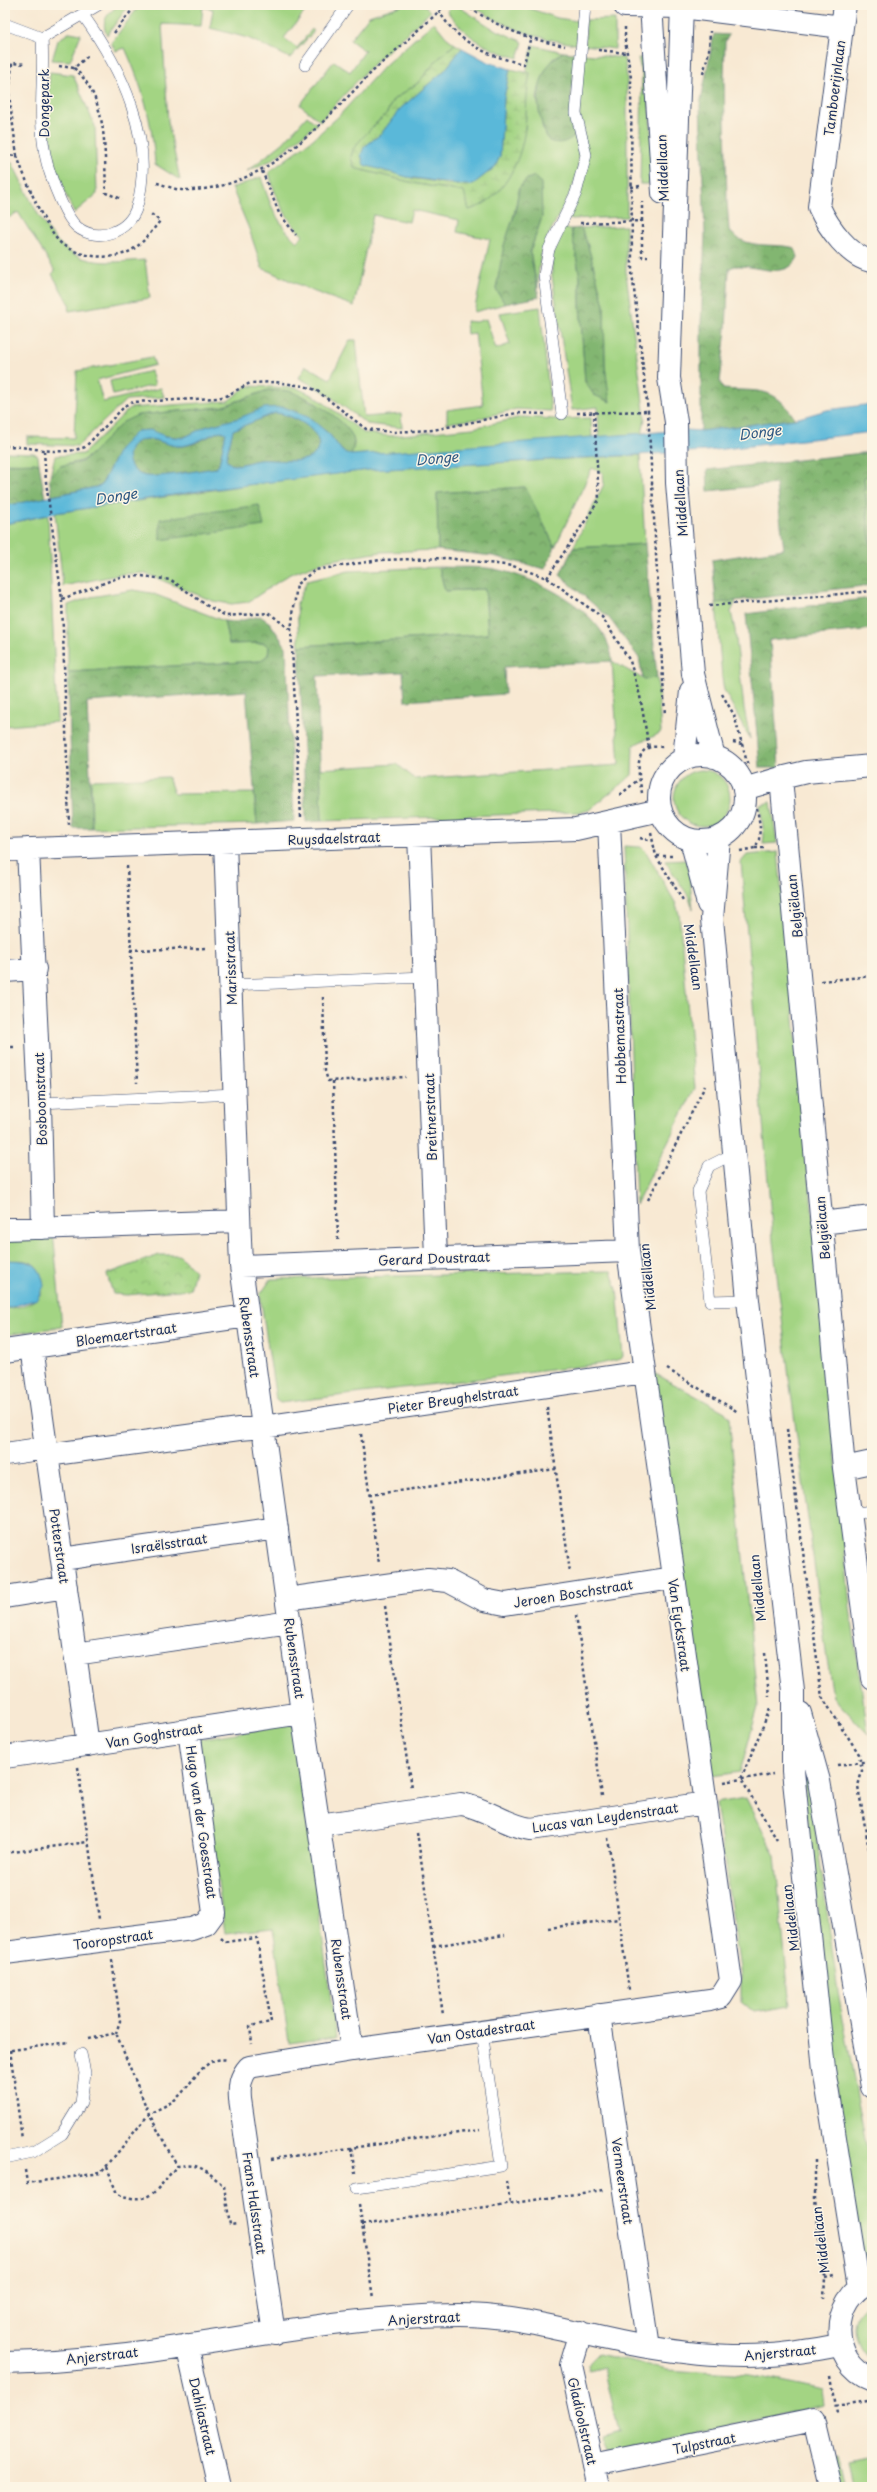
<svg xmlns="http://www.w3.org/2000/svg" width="877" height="2492" viewBox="0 0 877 2492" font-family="'Playpen Sans',sans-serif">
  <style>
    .grass { fill: #a3d483; stroke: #5f8270 }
    .forest { fill: url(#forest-crowns); stroke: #4e7268 }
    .wetland { fill: url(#wetland-marsh); stroke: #5f8270 }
    .park { fill: url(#park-crowns); stroke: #5f8270 }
    .water { fill: #5ab8d9; stroke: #3a749c; fill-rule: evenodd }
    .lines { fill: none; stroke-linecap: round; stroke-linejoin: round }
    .service-casing { stroke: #3c4b70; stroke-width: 12 }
    .minor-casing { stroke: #3c4b70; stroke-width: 24 }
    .secondary-casing { stroke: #3c4b70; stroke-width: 24 }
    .path { stroke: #3c4b70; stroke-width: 2.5; stroke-dasharray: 3 3; stroke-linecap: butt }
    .service { stroke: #fff; stroke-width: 11 }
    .minor { stroke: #fff; stroke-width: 22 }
    .secondary { stroke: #fff; stroke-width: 22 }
    .labels { text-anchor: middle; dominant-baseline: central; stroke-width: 3; stroke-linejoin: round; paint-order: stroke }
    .street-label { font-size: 13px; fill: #1b2f5e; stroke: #fcf5e5 }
    .water-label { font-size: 14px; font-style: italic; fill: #2e5883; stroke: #fcf5e5 }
  </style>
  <defs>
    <pattern id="forest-crowns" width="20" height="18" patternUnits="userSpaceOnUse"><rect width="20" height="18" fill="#82b671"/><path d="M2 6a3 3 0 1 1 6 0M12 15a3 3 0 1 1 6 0" fill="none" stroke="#6a9460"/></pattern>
    <pattern id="wetland-marsh" width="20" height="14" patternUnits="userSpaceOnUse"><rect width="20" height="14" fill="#a3d483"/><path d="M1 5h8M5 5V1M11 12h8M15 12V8" fill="none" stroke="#8cb674"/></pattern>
    <pattern id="park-crowns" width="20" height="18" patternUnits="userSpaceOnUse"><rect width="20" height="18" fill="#a3d483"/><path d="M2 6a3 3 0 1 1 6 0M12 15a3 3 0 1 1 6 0" fill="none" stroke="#8cb674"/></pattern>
  </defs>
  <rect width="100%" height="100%" fill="#fcf5e5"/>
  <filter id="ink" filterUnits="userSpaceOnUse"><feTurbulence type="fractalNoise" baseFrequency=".025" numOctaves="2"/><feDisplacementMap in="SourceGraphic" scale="8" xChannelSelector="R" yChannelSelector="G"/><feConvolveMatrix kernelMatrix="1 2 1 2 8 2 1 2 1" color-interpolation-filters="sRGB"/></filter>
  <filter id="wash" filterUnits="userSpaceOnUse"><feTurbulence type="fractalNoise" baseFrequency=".012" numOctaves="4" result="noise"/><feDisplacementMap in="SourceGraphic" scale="16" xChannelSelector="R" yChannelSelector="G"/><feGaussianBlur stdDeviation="0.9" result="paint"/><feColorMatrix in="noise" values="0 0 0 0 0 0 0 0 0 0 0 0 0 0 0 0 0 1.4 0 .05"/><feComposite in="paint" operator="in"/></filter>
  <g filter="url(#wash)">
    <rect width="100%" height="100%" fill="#f8e9d3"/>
    <path class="grass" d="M 119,5 L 129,5 L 107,35 C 100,21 108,13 119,5 Z
      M 140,5 L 304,5 L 307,9 L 284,38 L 297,48 L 312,29 L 314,31 L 290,58 L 248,38 L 210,28 L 213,9 L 203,7 L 201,26 L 162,24 L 168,122 L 180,180 L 155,164 C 152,120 143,88 125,48 L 116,51 L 111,43 Z
      M 403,5 L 425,5 L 430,12 L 369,68 L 320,121 L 300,105 L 334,61 L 350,72 L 365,51 L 350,40 L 369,16 Z
      M 452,5 L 456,5 L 492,28 L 523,42 L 518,58 C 486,49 467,38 447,11 Z
      M 471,5 L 520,5 L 557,18 L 578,21 L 576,44 C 537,39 504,27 471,5 Z
      M 615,19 L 615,49 L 585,45 L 586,20 Z
      M 434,22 L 446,37 L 455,44 L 437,60 L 418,83 L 393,100 L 387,113 L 371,128 L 355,168 L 418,184 L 464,192 L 525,129 L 525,97 L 530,73 L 526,72 L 533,45 L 563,52 L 554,58 L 539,88 L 537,98 L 543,130 L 577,134 C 585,182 564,200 546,241 C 539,257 538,272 538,289 L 530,252 L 542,217 L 519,188 C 514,222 502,255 496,289 L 505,304 L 474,312 L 490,239 L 457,232 L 459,220 L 412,210 L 409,222 L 373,215 L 354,306 L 315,292 L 262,268 L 249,229 L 232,188 L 261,177 C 269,202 277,224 297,242 L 303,236 C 285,217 275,198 269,172 L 312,140 L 338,117 L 385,65 Z
      M 70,32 L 81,34 L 70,61 L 52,60 L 58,40 Z
      M 584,54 L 624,58 L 627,76 L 627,217 L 568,219 L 582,189 L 579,100 Z
      M 638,58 L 646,58 L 653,160 L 649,184 L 640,184 L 642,75 Z
      M 50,72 L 73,75 L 95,126 L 97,194 L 74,213 C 50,162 45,128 50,72 Z
      M 307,116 L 317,124 L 272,160 L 247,171 L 283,143 Z
      M 5,161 L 12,163 C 30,196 49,253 90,260 C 108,264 127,261 145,260 L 150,298 L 69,311 L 68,308 L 70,306 L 52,274 L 55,271 L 18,212 L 5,220 Z
      M 626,226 L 626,273 L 645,418 L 642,435 L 599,437 L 598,407 L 572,410 L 552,276 L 552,254 L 563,228 L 571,229 L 580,277 L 580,305 L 585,382 L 609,402 L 605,366 L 604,305 L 588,246 L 581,228 Z
      M 540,307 L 551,411 L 516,409 L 477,419 L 447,423 L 447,410 L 483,405 L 475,333 L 467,334 L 466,321 L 476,322 L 486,319 L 496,349 L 510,344 L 500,313 Z
      M 350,340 L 356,340 L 364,417 L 401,414 L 402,428 L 367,424 L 323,391 L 299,378 L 306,366 L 330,379 Z
      M 152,357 L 155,365 L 97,380 L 103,402 L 161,388 L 164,397 L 126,400 L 78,446 L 27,444 L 27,437 L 74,438 L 77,371 Z
      M 151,371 L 155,385 L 113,395 L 110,381 Z
      M 247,386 L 297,388 L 316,397 L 364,433 L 391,436 L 473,428 L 522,417 L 555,419 L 591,418 L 592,438 L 351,455 L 354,443 L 351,434 L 312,400 L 288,391 L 268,390 L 221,407 L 138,415 L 89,456 L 81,461 L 60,466 L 50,477 L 55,456 L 83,454 L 130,408 L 228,401 Z
      M 5,452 L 34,453 L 38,456 L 39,464 L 5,463 Z
      M 640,455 L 645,544 L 573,548 L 604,484 L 603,473 L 592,468 L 555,547 L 525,487 L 437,493 L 438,550 L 381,552 L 326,561 L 290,574 L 248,602 L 231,604 L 213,601 L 144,573 L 123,574 L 63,586 L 55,513 L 268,482 L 369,470 Z
      M 872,475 L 872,560 L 864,476 Z
      M 48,515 L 57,722 L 5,726 L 5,524 Z
      M 439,567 L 445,591 L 485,589 L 488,634 L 299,646 L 297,603 L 307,581 L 349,571 Z
      M 133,590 L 151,593 L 224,621 L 229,644 L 264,643 L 269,647 L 268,655 L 260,661 L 68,672 L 68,605 L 91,597 Z
      M 736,601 L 731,612 L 735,630 L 744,708 L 750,739 L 724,690 L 722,678 L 716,603 Z
      M 612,661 L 643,679 L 657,678 L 661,732 C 652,739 642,739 633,746 L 632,775 L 589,810 L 582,812 L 322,821 L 320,769 L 397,764 L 415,779 L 619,765 Z
      M674 798a28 28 0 1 1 56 0a28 28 0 1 1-56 0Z
      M 168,777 L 174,794 L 254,793 L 257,824 L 92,828 L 91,780 Z
      M 771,802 L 777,843 L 763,844 L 764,835 L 760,805 Z
      M 624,846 L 641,847 L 646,852 L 676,904 L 679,914 L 695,1088 L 636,1205 Z
      M 778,852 L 850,1607 L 868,1734 L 833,1697 L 826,1652 L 789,1378 L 773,1241 L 741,862 L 747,855 Z
      M 686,860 L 689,870 L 693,909 L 689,897 L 665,861 Z
      M 53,1231 L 62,1327 L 5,1335 L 5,1309 C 15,1308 30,1305 37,1298 C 48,1289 42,1267 30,1262 C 23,1259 13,1261 5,1260 L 5,1233 Z
      M 611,1271 L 617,1289 L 623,1356 L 621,1359 L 600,1364 L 304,1400 L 280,1403 L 276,1400 L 260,1295 L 271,1279 Z
      M 654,1373 L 725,1412 L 729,1418 L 758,1707 L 740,1772 L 712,1776 Z
      M 293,1724 L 336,2037 L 289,2043 L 273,1928 L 225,1933 L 198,1739 Z
      M 799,1741 L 809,1781 L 838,1992 L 872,2177 L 872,2258 L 859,2261 L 847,2191 Z
      M 746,1798 L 775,1856 L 790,2006 L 754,2012 L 741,2002 L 741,1976 L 716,1803 Z
      M 872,1803 L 872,1855 L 869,1824 Z
      M 872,2301 L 872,2361 C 852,2346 847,2315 872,2301 Z
      M 598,2354 L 666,2370 L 750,2375 L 823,2390 L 825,2405 L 615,2451 L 608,2449 L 603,2437 L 619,2432 L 604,2367 L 588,2371 L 587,2365 Z
      M 839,2455 L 846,2487 L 839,2487 L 833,2457 Z
      M 872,2456 L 872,2487 L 855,2487 L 849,2461 Z"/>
    <path class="forest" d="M 714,34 L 729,35 L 725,42 L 724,81 L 727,201 L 729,230 C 745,251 773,242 795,248 L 798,257 C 785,286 742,257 729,269 L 726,329 L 720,382 L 723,389 C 759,392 774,385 795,419 L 701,431 L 701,325 L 705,234 L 700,105 Z
      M 563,52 L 575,53 L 571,100 L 577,134 C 567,142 561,145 549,141 C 533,112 533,70 563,52 Z
      M 535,176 L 541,183 L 542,217 L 530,252 L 539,297 L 505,304 L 496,289 L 504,245 L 515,213 L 519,188 L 527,179 Z
      M 581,228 L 588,246 L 604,305 L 605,366 L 610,402 L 594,395 L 585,382 L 580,305 L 580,277 L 571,229 Z
      M 268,390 C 274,391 283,390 289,391 C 306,396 354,423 354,443 C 354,447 352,452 351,455 L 342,451 L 330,435 L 310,418 L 284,407 L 205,427 L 183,438 L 165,436 L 150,430 L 137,431 L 120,448 L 101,486 L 52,496 L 49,478 L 60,466 L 81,462 L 89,456 L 123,422 L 138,415 L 221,407 Z
      M 275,413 C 290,414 318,427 319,445 C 315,469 276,458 259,460 C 251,461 243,465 235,465 C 230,465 228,462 226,458 L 233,430 Z
      M 220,431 L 226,433 L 219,464 L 216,468 C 200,470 159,478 146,476 C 126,473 121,447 141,440 C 154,436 170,448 183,446 C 195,445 209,436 220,431 Z
      M 872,452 L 872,475 L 864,477 L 872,560 L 872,585 L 716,603 L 712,560 L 784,549 L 776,484 L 708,491 L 707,470 Z
      M 34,463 L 39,464 L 45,498 L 5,506 L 5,464 Z
      M 525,487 L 555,547 L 545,569 L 493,556 L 438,550 L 437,493 Z
      M 259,505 L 264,526 L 160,540 L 160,519 Z
      M 645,544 L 657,678 L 643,679 L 639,658 L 609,618 L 560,575 L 573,548 Z
      M 439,567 C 457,568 476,566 494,569 C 536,577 609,612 612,661 L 504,667 L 505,694 L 405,701 L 403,672 L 317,676 L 322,821 L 306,822 L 299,646 L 488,634 L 485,589 L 445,591 Z
      M 872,598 L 872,629 L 770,640 L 779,768 L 760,768 L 746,614 Z
      M 260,616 L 270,623 L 286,647 L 294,821 L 257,824 L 246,691 L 87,702 L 92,828 L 73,828 L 68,672 L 260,661 L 268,655 L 269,647 L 264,643 L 229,644 L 224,621 L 235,622 Z"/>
    <path class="wetland" d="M 455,44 L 462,48 L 445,70 L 400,109 L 381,134 L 364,147 L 407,177 L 448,184 L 472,185 L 495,167 L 500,156 L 504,98 L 510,69 L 530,73 C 526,92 527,109 525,128 C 522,160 502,202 469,210 L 464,192 L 418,184 L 354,168 L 351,157 L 353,149 L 363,137 L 387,113 L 393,100 L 418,83 L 437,60 Z"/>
    <path class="park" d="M 159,1255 L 179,1255 L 195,1271 L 190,1289 L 127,1295 L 113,1294 L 107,1274 Z"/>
    <path class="water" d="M 462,48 L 488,62 L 510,69 L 504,98 L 500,156 L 495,167 L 472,185 L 465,185 L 407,177 L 364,165 L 361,155 L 364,147 L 381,134 L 400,109 L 445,70 Z
      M 872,404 L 872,432 L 706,451 L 369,470 L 206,490 L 55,513 L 5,524 L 5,506 L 101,486 L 120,448 L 137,431 L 150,430 L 165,436 L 183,438 L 205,427 L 239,418 L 264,408 L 284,407 L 310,418 L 330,435 L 342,451 L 351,455 L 686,430 L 701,431 L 795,419 L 827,410 ZM 275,413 C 290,414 318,427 319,445 C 315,469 276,458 259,460 C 251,461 243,465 235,465 C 230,465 228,462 226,458 L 233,430 ZM 220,431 L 226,433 L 219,464 L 216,468 C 200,470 159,478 146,476 C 126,473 121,447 141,440 C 152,436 166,445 177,446 C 191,447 207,436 220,431 Z
      M 5,1260 C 28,1261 40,1260 44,1286 L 37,1299 L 5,1309 Z"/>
  </g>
  <g filter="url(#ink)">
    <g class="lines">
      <g class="service-casing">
        <path id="service" d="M 83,15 C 121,68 156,139 137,206 C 130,231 99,244 77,227 C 66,218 54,186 50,173 C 35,130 45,83 42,38 L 98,5
          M 5,24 L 42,38
          M 305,65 L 348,5
          M 562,414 L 544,275 L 549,249 L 576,193 L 586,155 L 576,113 L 585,5
          M 231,985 L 425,977
          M 40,1103 L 235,1094
          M 733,1154 L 709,1166 L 698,1191 L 710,1301 L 748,1300
          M 849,1516 L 872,1510
          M 5,2158 L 33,2152 L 62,2134 L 81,2103 L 85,2073 L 81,2054
          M 357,2188 L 501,2166 L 482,2031"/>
      </g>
      <g class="minor-casing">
        <path id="minor" d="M 625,6 L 682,7 L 842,27 L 819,207 C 828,227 850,258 872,261
          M 842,27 L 845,5
          M 872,766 L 806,772 L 781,778 L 844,1468 L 872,1678
          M 744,789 L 781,778
          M 419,835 L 436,1257
          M 225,842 L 241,1266 L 302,1713 L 352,2050
          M 28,849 L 40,1103 L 43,1228
          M 5,850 L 576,829 L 660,810
          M 5,971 L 35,969
          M 821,1223 L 872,1217
          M 5,1229 L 239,1221
          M 241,1266 L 628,1251
          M 32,1347 L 88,1745
          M 5,1351 L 247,1316
          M 5,1454 L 46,1448
          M 47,1455 L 239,1429 L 263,1427 L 644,1372
          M 844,1468 L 872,1462
          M 62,1559 L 277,1528
          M 5,1597 L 66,1587
          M 287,1599 L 428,1579 L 448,1581 L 484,1600 L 505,1604 L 673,1578
          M 75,1654 L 290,1622
          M 5,1757 L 302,1713
          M 319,1825 L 461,1804 C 487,1808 506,1826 531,1829 L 706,1803
          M 5,1953 L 192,1929 L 206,1924 L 214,1913 L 189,1730
          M 599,2015 L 648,2347
          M 581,2332 L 571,2365 L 598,2487
          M 274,2334 L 240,2099 C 239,2086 240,2077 249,2067 L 352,2050 L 710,2000 L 721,1997 L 731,1981 L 628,1251 L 609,822
          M 187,2345 L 219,2487
          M 5,2363 C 157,2361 307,2316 459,2315 C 525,2315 583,2336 647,2347 C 683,2353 732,2358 769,2355 C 793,2354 817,2349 840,2345
          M 593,2465 L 814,2420 L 830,2487"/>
      </g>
      <g class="secondary-casing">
        <path id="secondary" d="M 651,5 L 663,193
          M 682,5 L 669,378 L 676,422 L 677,483 L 693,674 L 714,757
          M659 798a43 43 0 1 1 86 0a43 43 0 1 1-86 0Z
          M 684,758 L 691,691
          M 719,838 L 712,919 L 748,1300 L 793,1691 L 793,1771 L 824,2069 L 859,2288
          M 691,840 L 708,904
          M 800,1713 L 819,1781 L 872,2087
          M 872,2281 C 829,2298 828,2363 872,2379"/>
      </g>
      <path class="path" d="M 436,5 C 453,41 487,56 524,64 L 530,40
        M 465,5 C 501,28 523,38 565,46
        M 625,27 L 625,40 L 631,78 L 632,272 L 648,411 L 665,716
        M 114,33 L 136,5
        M 598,50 L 627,53
        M 59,66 L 74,68 L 89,55
        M 74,68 C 109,100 104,150 106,193 L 122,199
        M 703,74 L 709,51 L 710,31
        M 5,155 L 17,156 C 25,178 45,231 63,245 C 79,257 112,261 130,251 C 143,244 151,232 160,221 L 151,214
        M 17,156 L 9,95 L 12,63 L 26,64
        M 262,171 L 279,213 L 296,235
        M 157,183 C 165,185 175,190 183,190 C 264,192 320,125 371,73 C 395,50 422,29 445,5
        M 631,187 L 641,186
        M 642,221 L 642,202
        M 580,223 L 642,221 L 642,257 L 648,257
        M 577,413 L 648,411
        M 5,446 C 32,446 59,457 85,447 L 126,405 L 133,402 L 217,398 L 226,396 L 250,383 L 275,382 L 304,386 L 316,390 L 366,429 L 392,432 L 433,430 L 517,413 L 546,414
        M 44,451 L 46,482 L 62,599 L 69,827
        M 547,578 L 599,500 L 594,412
        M 62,599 L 120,577 L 142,576 L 171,580 L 206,605 L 226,616 L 269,613 L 291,630
        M 709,606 L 872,591
        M 722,694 L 734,715 L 748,766
        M 733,742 L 742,744
        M 642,793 C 640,782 633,754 648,748 C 653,746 659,747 664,747
        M 620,795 L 639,779
        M 301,817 L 291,630 L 297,584 L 315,570 L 380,560 L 447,558 L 513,566 L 547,578 L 602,617 L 630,661 L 640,696 L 649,748
        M 651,833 L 656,856 L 683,900
        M 640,838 L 653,841
        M 755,848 L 767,848
        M 740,851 L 755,848 L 759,840 L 760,826 L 757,808
        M 657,856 L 674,856
        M 127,866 L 137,1083
        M 130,950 L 208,948
        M 821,981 L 872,976
        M 323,997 L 325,1071 L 328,1081 L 406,1077
        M 5,1047 L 16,1047
        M 333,1081 L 338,1240
        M 648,1200 L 705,1086
        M 667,1369 L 738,1412
        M 547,1407 L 570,1572
        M 787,1429 L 822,1697 L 859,1754 L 862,1771 L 858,1786 L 872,1867
        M 361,1434 L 379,1563
        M 369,1495 L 556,1469
        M 385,1606 L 411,1789
        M 576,1615 L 602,1796
        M 765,1653 L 769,1696
        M 770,1709 L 741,1779 L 777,1840
        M 837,1765 L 872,1761
        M 78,1767 L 99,1919
        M 724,1782 L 773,1774
        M 417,1832 L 443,2015
        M 608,1838 L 629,1990
        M 5,1853 L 88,1842
        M 548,1928 L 619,1919
        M 221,1938 L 225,1942 L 257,1938 L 271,2022 L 250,2026 L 252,2044
        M 433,1946 L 505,1935
        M 112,1960 L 120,2021 L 116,2033
        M 88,2039 L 116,2033 L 149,2114 C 158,2109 171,2104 178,2097 C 193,2083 204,2055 228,2060
        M 10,2050 L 22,2139
        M 5,2051 L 70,2042
        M 351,2148 L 355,2173
        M 271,2159 L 480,2130
        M 815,2160 L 815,2200 L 825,2277 L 824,2299
        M 107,2167 L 117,2194 C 152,2207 156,2189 177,2166 C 202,2163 206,2171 224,2186 L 230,2225 L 237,2224
        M 25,2170 L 27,2183 L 101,2173 L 149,2114 L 177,2166
        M 507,2181 L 510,2203
        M 359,2204 L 373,2298
        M 362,2225 L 603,2190
        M 825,2277 L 834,2275
        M 831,2375 L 837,2414
        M 835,2406 L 868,2401"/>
      <use href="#service" class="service"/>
      <use href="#minor" class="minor"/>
      <use href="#secondary" class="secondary"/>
    </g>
  </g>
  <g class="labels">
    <g class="street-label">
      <text transform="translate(834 88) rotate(-83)">Tamboerijnlaan</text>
      <text transform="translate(43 103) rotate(-90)">Dongepark</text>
      <text transform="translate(662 168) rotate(-92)">Middellaan</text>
      <text transform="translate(680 503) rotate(-94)">Middellaan</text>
      <text transform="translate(334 838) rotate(-2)">Ruysdaelstraat</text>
      <text transform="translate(794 906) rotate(-96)">Belgiëlaan</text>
      <text transform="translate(694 957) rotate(82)">Middellaan</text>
      <text transform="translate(230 968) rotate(-92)">Marisstraat</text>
      <text transform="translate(619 1036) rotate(-92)">Hobbemastraat</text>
      <text transform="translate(40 1099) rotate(-92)">Bosboomstraat</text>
      <text transform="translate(430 1117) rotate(-92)">Breitnerstraat</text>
      <text transform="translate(822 1228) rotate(-95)">Belgiëlaan</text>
      <text transform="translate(434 1258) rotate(-2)">Gerard Doustraat</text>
      <text transform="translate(647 1277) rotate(-96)">Middellaan</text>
      <text transform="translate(126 1334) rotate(-8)">Bloemaertstraat</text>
      <text transform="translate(250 1337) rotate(82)">Rubensstraat</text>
      <text transform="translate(453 1399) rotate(-8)">Pieter Breughelstraat</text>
      <text transform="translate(169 1543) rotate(-8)">Israëlsstraat</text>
      <text transform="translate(60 1546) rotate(82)">Potterstraat</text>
      <text transform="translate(757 1588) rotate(-96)">Middellaan</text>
      <text transform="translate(573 1593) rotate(-9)">Jeroen Boschstraat</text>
      <text transform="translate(680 1625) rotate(82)">Van Eyckstraat</text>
      <text transform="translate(295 1658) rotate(82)">Rubensstraat</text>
      <text transform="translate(154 1735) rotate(-9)">Van Goghstraat</text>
      <text transform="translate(605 1817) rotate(-8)">Lucas van Leydenstraat</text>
      <text transform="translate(202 1822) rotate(82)">Hugo van der Goesstraat</text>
      <text transform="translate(790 1918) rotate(-97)">Middellaan</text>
      <text transform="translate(113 1939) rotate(-8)">Tooropstraat</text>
      <text transform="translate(342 1979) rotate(82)">Rubensstraat</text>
      <text transform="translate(481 2031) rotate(-8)">Van Ostadestraat</text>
      <text transform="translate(623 2181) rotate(82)">Vermeerstraat</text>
      <text transform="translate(255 2203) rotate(82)">Frans Halsstraat</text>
      <text transform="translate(820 2240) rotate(-97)">Middellaan</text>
      <text transform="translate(424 2318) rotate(-3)">Anjerstraat</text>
      <text transform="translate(780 2352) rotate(-5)">Anjerstraat</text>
      <text transform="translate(102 2355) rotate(-6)">Anjerstraat</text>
      <text transform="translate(203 2416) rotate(77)">Dahliastraat</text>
      <text transform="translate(583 2421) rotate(77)">Gladioolstraat</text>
      <text transform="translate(704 2443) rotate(-11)">Tulpstraat</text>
    </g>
    <g class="water-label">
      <text transform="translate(760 432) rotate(-7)">Donge</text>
      <text transform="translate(437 458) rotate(-5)">Donge</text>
      <text transform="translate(116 496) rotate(-9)">Donge</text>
    </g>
  </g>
  <rect width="877" height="2492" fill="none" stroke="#fcf5e5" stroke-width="20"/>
</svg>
